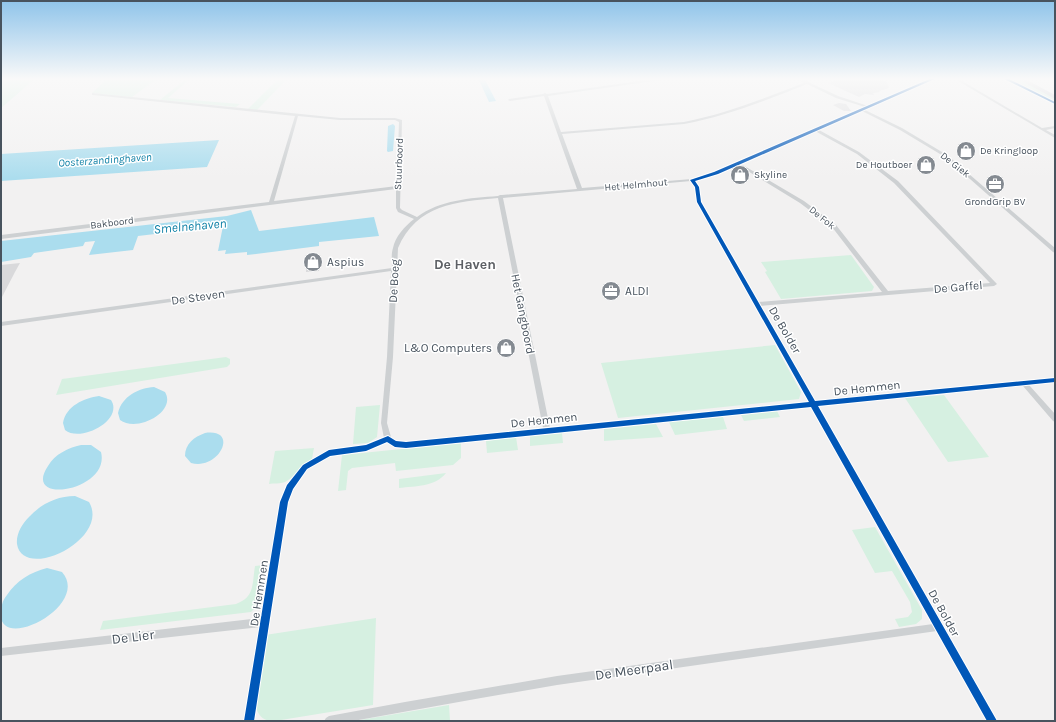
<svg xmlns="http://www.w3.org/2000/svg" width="1056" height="722" viewBox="0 0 1056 722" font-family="Karla,sans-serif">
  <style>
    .green { fill: #d6f0e1 }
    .water { fill: #abddee }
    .building { fill: #d9d9db }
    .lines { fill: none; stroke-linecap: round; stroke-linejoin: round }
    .minor { fill: #cdd0d2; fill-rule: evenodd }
    .primary { fill: #c8ccd0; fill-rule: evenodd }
    .cycleway-casing { stroke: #fff; stroke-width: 2 }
    .cycleway { fill: #0057b8; fill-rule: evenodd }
    .labels { text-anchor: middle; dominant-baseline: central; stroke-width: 3; stroke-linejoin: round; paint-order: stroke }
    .far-poi-label { font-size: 10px; fill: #48535e; stroke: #fff; text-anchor: start }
    .far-street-label { font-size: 10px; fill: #48535e; stroke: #fff }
    .far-water-label { font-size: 11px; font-style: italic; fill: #0c7fa5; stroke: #fff }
    .poi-label { font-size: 12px; fill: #48535e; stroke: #fff; text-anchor: start }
    .street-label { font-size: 12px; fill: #48535e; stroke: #fff }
    .water-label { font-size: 13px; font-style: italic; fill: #0c7fa5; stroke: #fff }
    .quarter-label { font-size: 14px; font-weight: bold; fill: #5d6065; stroke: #fff }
    .near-street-label { font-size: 14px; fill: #48535e; stroke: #fff }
  </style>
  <rect width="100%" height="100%" fill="#f2f1f1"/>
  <path class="green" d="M 6,78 L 36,78 L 1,108 L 1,82 Z
    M 108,78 L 158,78 L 132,97 L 92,93 Z
    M 187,78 L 191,78 L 168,98 L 240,104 L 236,107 L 160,100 Z
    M 279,78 L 288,78 L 257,110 L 248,109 Z
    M 1004,78 L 1017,78 L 1055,99 L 1055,102 Z
    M 851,255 L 874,287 L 872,291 L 781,299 L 765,272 L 767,271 L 761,262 Z
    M 775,345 L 801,392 L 799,399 L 618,418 L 601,363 Z
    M 226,357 L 230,359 L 230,364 L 227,367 L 56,395 L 62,379 Z
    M 944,395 L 989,457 L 948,462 L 905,398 Z
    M 380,405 L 377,437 L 368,443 L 353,444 L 356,407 Z
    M 777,411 L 780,417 L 744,421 L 741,415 Z
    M 723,417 L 727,429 L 675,435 L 669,422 Z
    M 656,424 L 663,437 L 604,441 L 604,429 Z
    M 562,433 L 563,443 L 530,446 L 530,436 Z
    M 516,437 L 518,450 L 487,453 L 486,441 Z
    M 461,443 L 461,458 L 453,465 L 396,471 L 395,463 L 352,468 L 348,471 L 346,490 L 338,491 L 342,455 Z
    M 314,448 L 312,459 C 302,465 294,478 285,482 C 280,484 274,483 269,484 L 275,451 Z
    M 446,473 C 435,487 416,486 399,488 L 399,479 Z
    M 875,527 L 922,610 L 922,619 L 916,624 L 899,627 L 895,619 L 908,617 L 912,612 L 910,602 L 892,571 L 875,573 L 852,530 Z
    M 264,565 L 258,605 L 251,612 L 100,630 L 103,621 L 236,604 C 255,597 252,584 255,566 Z
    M 376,618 L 373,705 L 275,721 C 264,721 260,718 256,708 L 265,635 Z
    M 449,705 L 450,721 L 354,721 Z"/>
  <path class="water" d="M 478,78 L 484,78 L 496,101 L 489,102 Z
    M 393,124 L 395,126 L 393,151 L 388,152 L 387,151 L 388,126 Z
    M 219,140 L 207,167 L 1,181 L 1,154 Z
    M 251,210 L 259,231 L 374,217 L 379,236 L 319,242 L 319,246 L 247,255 L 247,252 L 225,254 L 226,250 L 218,251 L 223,226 L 138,236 L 133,250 L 89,255 L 95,241 L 85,242 L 83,246 L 34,253 L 31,257 L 1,262 L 1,241 L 227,216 Z
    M 154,387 L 165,392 C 177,412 137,433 120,420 L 118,413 C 122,396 139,388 154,387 Z
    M 99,396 L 111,400 C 124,420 81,443 65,430 L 63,423 C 66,406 84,398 99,396 Z
    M 205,433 C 240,428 219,471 191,463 L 185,456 C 185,444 194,437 205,433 Z
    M 81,445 L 91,445 L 101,452 C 111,491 21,506 48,466 C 55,454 68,448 81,445 Z
    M 75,496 L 89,502 C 111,539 23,582 17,544 C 16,534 22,524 29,517 C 41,504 57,496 75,496 Z
    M 47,568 L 62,572 C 91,605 1,652 1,615 C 1,607 2,601 7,595 C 16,581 31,572 47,568 Z"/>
  <path class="building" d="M 841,78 L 874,78 L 887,82 L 889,88 L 879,91 L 880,92 L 873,93 L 874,95 L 865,94 L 859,97 L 828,83 Z
    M 839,103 L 846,104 L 851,111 L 844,111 L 833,105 Z
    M 319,254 L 319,271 L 306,272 L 307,257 Z
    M 20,263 L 15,272 L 1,299 L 1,265 Z"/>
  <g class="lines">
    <path class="minor" d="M 661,78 L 670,78 L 668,79 L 548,96 L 561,132 L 684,122 C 726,114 765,98 804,83 L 795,78 L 800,78 L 838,96 L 868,106 L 932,78 L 937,78 L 865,110 L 902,128 L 947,155 L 1055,248 L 1055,253 L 1053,252 L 945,157 L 900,130 L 862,111 L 819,130 L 859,152 L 898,181 L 997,284 L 994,286 L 760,306 L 815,401 L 1055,378 L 1055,382 L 1029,385 L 1055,414 L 1055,422 L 1053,421 L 1023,386 L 818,406 L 997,721 L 987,721 L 937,631 L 557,685 L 481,698 L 353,721 L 324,721 L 326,718 L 329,716 L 405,702 L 557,676 L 933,624 L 811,407 L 406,448 L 395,447 L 387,442 L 366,451 L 330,456 L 307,469 L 293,489 L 288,502 L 269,620 L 270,622 L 268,625 L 254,721 L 244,721 L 260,627 L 1,656 L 1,648 L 261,618 L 280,502 L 287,485 L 303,465 L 329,450 L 366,445 L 384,438 L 381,423 L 387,357 L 391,271 L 1,326 L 1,322 L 392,268 C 392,261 391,254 393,248 C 395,237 405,226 414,219 L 398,212 L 396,208 L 396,189 L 1,239 L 1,235 L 269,202 L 295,116 L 93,95 L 92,95 L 92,93 L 340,118 L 395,118 L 402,120 L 400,208 L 402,210 L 417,217 C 440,200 470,198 498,196 L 500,195 L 502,195 L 577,189 L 544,96 L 510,101 L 508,100 L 509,99 L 543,94 L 545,93 L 547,94 ZM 807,84 L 836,98 L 865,107 L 714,172 L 692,179 L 582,188 L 562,134 L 684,124 C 727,116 767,100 807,84 ZM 298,116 L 340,120 L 395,120 L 399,122 L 397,186 L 274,201 ZM 815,131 L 857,154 L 894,183 L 990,283 L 888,291 L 836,225 L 804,201 L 741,164 ZM 738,165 L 800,203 L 832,227 L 882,292 L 758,302 L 701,202 L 699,187 L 695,181 L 718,174 ZM 691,181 L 695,187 L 697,202 L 809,402 L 550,428 L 503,198 ZM 498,198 L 543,428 L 406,442 L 396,441 L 391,437 L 387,423 L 393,357 L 398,248 C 417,204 456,202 498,198 Z
      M 953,78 L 957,78 L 1042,128 L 1055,126 L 1055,128 L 1046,130 L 1055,135 L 1055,138 Z"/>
    <path class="primary" d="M 1016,78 L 1023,78 L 1055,95 L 1055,99 Z"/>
    <g class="cycleway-casing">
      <path id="cycleway" d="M 932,78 L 937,78 L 718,174 L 695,181 L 699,187 L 701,202 L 815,401 L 1055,378 L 1055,382 L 818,406 L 997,721 L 987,721 L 811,407 L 406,448 L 395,447 L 387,442 L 366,451 L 330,456 L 307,469 L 293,489 L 288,502 L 254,721 L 244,721 L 280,502 L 287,485 L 303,465 L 329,450 L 366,445 L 388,436 L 396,441 L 406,442 L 809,402 L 697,202 L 695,187 L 690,180 L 714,172 Z
        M 1002,78 L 1007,78 L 1055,102 L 1055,104 Z"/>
    </g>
    <use href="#cycleway" class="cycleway"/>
  </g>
  <linearGradient id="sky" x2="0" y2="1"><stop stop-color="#8fc4ea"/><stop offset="0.44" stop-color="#f9f9f9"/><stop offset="1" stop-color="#f9f9f9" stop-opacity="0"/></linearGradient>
  <rect width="1056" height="179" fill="url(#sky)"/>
  <defs>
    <g id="shop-disc" transform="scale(1)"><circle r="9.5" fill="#848a91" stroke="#fff"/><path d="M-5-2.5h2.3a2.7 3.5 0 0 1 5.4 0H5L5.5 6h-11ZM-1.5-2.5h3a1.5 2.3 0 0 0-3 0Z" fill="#fff"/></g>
    <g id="office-disc" transform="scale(1)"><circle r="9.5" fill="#848a91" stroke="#fff"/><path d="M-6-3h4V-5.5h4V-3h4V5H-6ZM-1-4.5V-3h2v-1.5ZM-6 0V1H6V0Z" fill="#fff"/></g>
  </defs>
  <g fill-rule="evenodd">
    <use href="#shop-disc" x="966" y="151"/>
    <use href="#shop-disc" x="926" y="165"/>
    <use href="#shop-disc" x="740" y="175"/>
    <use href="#office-disc" x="995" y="184"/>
    <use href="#shop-disc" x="313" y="262"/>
    <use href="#office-disc" x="611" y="291"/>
    <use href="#shop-disc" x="506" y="348"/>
  </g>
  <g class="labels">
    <g class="far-poi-label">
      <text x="980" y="151">De Kringloop</text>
      <text x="912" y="165" text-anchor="end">De Houtboer</text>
      <text x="754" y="175">Skyline</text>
      <text x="995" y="202" text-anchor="middle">GrondGrip BV</text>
    </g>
    <g class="far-street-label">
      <text transform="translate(399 164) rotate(-88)">Stuurboord</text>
      <text transform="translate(955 165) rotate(38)">De Giek</text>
      <text transform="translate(636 185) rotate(-5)">Het Helmhout</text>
      <text transform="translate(822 218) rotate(39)">De Fok</text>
      <text transform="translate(112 223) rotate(-7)">Bakboord</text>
    </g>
    <g class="far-water-label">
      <text transform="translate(105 160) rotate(-4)">Oosterzandinghaven</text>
    </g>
    <g class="poi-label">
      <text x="327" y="262">Aspius</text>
      <text x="625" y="291">ALDI</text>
      <text x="492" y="348" text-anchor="end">L&amp;O Computers</text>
    </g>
    <g class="street-label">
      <text transform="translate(394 281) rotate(-87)">De Boeg</text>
      <text transform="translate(958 287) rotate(-5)">De Gaffel</text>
      <text transform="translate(198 297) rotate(-8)">De Steven</text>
      <text transform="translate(523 314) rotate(79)">Het Gangboord</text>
      <text transform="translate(785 330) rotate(60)">De Bolder</text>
      <text transform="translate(867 388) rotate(-6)">De Hemmen</text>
      <text transform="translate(544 420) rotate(-6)">De Hemmen</text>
      <text transform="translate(259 593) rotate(-81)">De Hemmen</text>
      <text transform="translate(944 613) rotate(61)">De Bolder</text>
    </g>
    <g class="water-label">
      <text transform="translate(190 226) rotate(-5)">Smelnehaven</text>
    </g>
    <g class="quarter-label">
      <text x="465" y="264">De Haven</text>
    </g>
    <g class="near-street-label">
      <text transform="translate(133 637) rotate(-7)">De Lier</text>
      <text transform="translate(634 670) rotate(-8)">De Meerpaal</text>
    </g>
  </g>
  <rect width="1056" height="722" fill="none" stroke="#48535e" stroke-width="4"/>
</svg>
